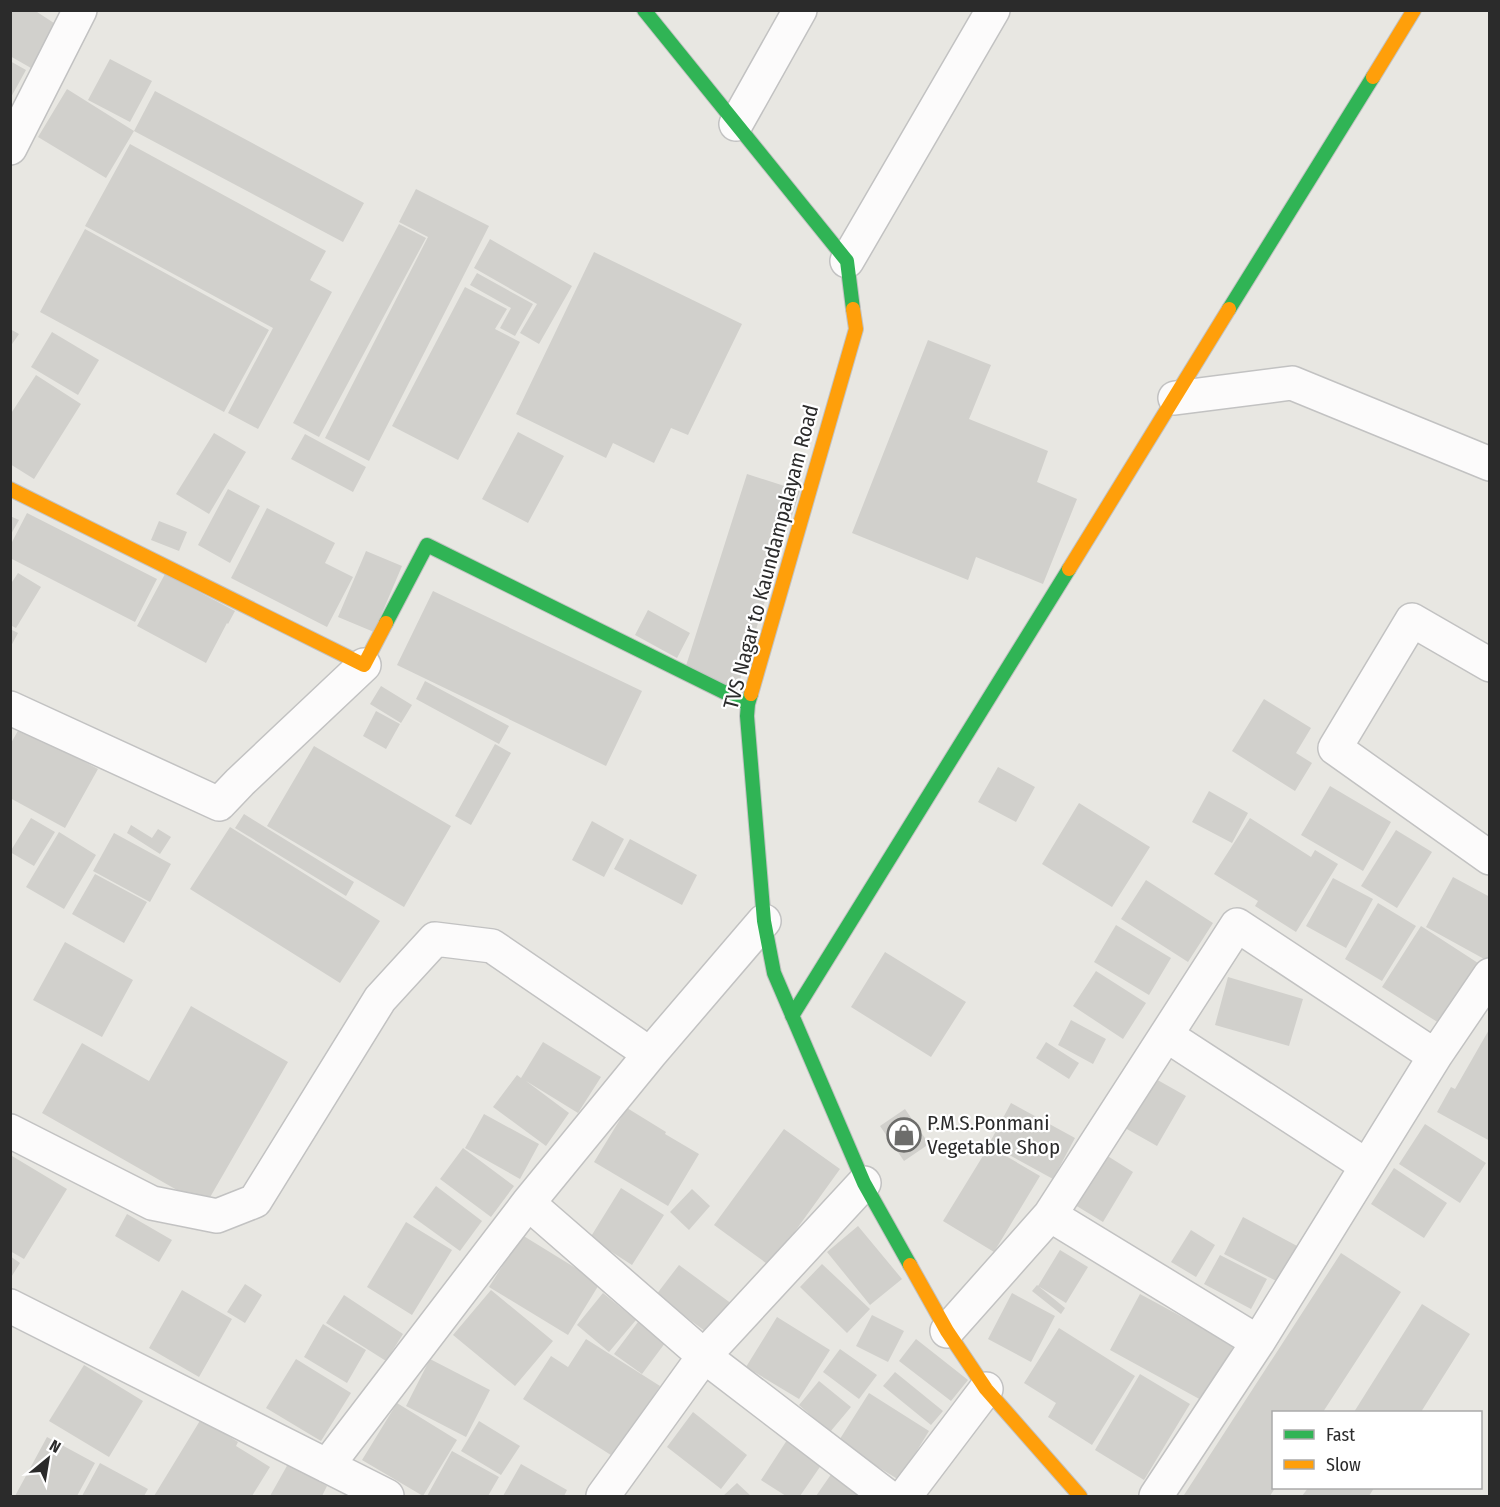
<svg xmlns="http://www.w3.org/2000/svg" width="1500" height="1507" viewBox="0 0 1500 1507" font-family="'Fira Sans Condensed',sans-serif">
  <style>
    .building { fill: #d1d0cc }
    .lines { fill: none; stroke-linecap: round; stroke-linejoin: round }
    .street-casing { stroke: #c2c2c2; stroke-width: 36 }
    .fast-casing { stroke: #c2c2c2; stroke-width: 16 }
    .slow-casing { stroke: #c2c2c2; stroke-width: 16 }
    .street { stroke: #fcfbfb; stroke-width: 33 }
    .fast { stroke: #30b455; stroke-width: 14 }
    .slow { stroke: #ff9f0a; stroke-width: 14 }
    .labels { text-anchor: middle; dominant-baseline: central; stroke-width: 4.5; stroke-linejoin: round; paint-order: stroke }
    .street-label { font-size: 21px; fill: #2b2b2b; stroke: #fff }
    .poi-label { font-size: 21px; fill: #2b2b2b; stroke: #fff; text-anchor: start }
  </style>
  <rect width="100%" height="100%" fill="#e8e7e2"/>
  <path class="building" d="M 10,10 L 34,10 L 57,25 L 31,68 L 10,56 Z
    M 110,59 L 152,81 L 130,122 L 88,100 Z
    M 10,61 L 26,70 L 10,99 Z
    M 67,89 L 134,131 L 106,178 L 38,137 Z
    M 155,91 L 364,203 L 343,242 L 134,131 Z
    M 130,144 L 326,251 L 310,280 L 332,292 L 258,429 L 228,413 L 273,328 L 85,226 Z
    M 416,189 L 489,226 L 369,461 L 325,438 L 428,237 L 399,222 Z
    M 399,224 L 426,238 L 319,437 L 293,423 Z
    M 85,229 L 269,330 L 224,412 L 40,312 Z
    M 490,239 L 572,286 L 539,344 L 520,333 L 537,304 L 474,268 Z
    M 594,252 L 742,324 L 688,435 L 671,428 L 654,463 L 613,443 L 606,458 L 516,414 Z
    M 477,273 L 533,304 L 515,336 L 500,328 L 511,308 L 470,285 Z
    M 465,287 L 507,309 L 495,329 L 520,342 L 458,460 L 392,426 Z
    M 10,329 L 19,334 L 10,347 Z
    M 52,332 L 99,360 L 78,395 L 31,367 Z
    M 928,340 L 991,365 L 969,419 L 1048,451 L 1037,482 L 1077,499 L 1043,584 L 976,557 L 968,580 L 852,533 Z
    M 36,375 L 81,404 L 34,479 L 10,464 L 10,415 Z
    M 518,432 L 564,456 L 528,523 L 482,499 Z
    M 214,433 L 246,452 L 209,514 L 176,494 Z
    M 305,434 L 366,467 L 353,492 L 291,459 Z
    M 747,474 L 800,491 L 737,689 L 684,672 Z
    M 228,489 L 260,506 L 230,563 L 198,545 Z
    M 267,508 L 335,543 L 325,563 L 353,577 L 327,627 L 231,578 Z
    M 27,513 L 157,579 L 135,622 L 10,558 L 10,546 Z
    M 10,516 L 19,520 L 10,536 Z
    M 159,521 L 187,532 L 179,551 L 151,540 Z
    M 366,551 L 402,566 L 374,632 L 338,617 Z
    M 18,573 L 41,587 L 16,628 L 10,625 L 10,585 Z
    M 165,574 L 235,611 L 228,624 L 227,623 L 206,663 L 137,626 Z
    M 433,591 L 642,691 L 606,766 L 397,665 Z
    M 648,610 L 690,633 L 677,658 L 635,635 Z
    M 10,629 L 18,633 L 10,648 Z
    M 425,681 L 509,726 L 499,744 L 416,699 Z
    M 381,686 L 412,705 L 401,723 L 370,704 Z
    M 1264,699 L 1311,728 L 1296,753 L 1312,763 L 1295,791 L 1232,751 Z
    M 376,711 L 400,724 L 386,749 L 363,736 Z
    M 20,727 L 98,769 L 65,828 L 10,798 L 10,745 Z
    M 495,744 L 511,753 L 471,825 L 455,816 Z
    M 314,746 L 451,826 L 404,907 L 267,826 Z
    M 998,767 L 1035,787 L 1016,822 L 978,802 Z
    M 1330,786 L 1391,822 L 1363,871 L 1301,835 Z
    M 1209,791 L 1248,813 L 1232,843 L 1192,822 Z
    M 1079,803 L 1150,847 L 1112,907 L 1042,864 Z
    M 244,814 L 354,882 L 346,896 L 235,828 Z
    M 31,818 L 55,832 L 34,866 L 10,852 Z
    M 1250,818 L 1311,857 L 1315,850 L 1338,864 L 1296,932 L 1255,906 L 1258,901 L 1214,874 Z
    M 592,821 L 624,839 L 604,877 L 572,860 Z
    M 131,825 L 152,838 L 158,829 L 171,837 L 160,854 L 127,833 Z
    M 230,827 L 380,921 L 340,983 L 190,889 Z
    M 1396,830 L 1432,852 L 1397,908 L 1361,886 Z
    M 59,832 L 96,855 L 64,909 L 26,887 Z
    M 114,833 L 171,864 L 150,902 L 93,871 Z
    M 630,839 L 697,875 L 682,905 L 614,869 Z
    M 95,874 L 147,902 L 124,943 L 72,914 Z
    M 1453,877 L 1490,897 L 1490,954 L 1486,960 L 1426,927 Z
    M 1333,878 L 1373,899 L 1346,948 L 1306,926 Z
    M 1146,880 L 1213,923 L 1188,962 L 1121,919 Z
    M 1378,903 L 1416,926 L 1382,981 L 1345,959 Z
    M 1116,925 L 1171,958 L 1149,995 L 1094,962 Z
    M 1421,926 L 1478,963 L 1439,1023 L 1382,987 Z
    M 65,942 L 133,980 L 102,1037 L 33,1000 Z
    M 885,952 L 966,1002 L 931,1057 L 851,1007 Z
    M 1096,971 L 1146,1003 L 1123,1039 L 1073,1006 Z
    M 1228,977 L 1303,999 L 1289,1046 L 1215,1025 Z
    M 191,1006 L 288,1062 L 205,1206 L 42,1113 L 82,1043 L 149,1081 Z
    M 1071,1020 L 1106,1039 L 1093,1064 L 1058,1045 Z
    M 1490,1028 L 1490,1141 L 1437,1112 L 1451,1087 L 1455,1089 Z
    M 543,1042 L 601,1077 L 578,1113 L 526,1081 L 569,1113 L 546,1146 L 493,1107 L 517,1075 L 521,1078 Z
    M 1046,1042 L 1079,1063 L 1069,1079 L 1036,1058 Z
    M 1154,1078 L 1186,1096 L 1157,1146 L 1125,1128 Z
    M 1011,1103 L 1075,1138 L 1053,1179 L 989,1144 Z
    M 627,1108 L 666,1132 L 665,1134 L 699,1154 L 668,1206 L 594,1162 Z
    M 905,1109 L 929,1144 L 904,1161 L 880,1126 Z
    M 484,1114 L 539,1144 L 520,1179 L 465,1148 Z
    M 1425,1124 L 1486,1163 L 1460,1203 L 1399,1164 Z
    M 784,1129 L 840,1169 L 770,1266 L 714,1225 Z
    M 989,1146 L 1040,1176 L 994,1252 L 943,1221 Z
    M 463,1148 L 514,1186 L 491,1217 L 440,1179 Z
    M 1106,1155 L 1133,1172 L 1103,1222 L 1075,1205 Z
    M 12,1156 L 67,1189 L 24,1259 L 10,1251 L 10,1158 Z
    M 1394,1168 L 1447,1203 L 1424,1238 L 1371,1204 Z
    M 436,1186 L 482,1221 L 460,1251 L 413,1217 Z
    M 621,1188 L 664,1215 L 632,1265 L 590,1238 Z
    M 692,1189 L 710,1206 L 689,1230 L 670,1212 Z
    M 127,1214 L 172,1240 L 159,1262 L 115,1236 Z
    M 1243,1217 L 1299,1247 L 1280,1283 L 1224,1254 Z
    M 406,1222 L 452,1250 L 412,1315 L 367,1287 Z
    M 858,1226 L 902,1279 L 870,1305 L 827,1252 Z
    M 1191,1230 L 1215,1245 L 1196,1277 L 1171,1262 Z
    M 522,1235 L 600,1283 L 568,1335 L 489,1287 Z
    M 1060,1250 L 1088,1267 L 1066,1303 L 1038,1286 Z
    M 1341,1253 L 1401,1292 L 1323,1412 L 1274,1412 L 1274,1488 L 1275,1488 L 1270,1496 L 1185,1496 L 1184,1495 Z
    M 1220,1255 L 1267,1279 L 1251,1309 L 1204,1284 Z
    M 10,1256 L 20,1263 L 10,1279 Z
    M 822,1264 L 870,1309 L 847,1333 L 800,1287 Z
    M 679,1265 L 732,1304 L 709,1334 L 656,1295 Z
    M 245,1284 L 262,1295 L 245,1323 L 227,1312 Z
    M 1037,1285 L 1065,1308 L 1061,1314 L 1032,1291 Z
    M 182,1290 L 232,1319 L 199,1377 L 149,1348 Z
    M 491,1290 L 553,1341 L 515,1386 L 453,1335 Z
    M 603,1293 L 636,1320 L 609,1352 L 577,1325 Z
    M 1012,1293 L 1055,1316 L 1031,1362 L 988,1339 Z
    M 1140,1294 L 1234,1345 L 1203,1401 L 1110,1350 Z
    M 344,1295 L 403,1334 L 386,1361 L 326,1323 Z
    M 1422,1304 L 1470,1334 L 1421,1412 L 1354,1412 Z
    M 872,1315 L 904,1331 L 888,1362 L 856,1346 Z
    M 777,1317 L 830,1350 L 799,1399 L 746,1367 Z
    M 641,1318 L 668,1339 L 642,1374 L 614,1354 Z
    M 323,1324 L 366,1350 L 347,1383 L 304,1357 Z
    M 1059,1328 L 1135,1376 L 1092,1445 L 1048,1417 L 1056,1403 L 1024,1383 Z
    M 586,1339 L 660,1386 L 614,1457 L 523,1399 L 551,1356 L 568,1367 Z
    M 916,1339 L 968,1380 L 951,1401 L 899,1361 Z
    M 840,1349 L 877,1375 L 859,1399 L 823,1372 Z
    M 296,1359 L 351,1393 L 321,1441 L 266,1408 Z
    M 430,1359 L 490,1390 L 466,1437 L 406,1406 Z
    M 84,1365 L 143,1401 L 109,1457 L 49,1421 Z
    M 895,1372 L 943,1411 L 931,1425 L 883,1386 Z
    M 1140,1374 L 1190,1404 L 1144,1480 L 1095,1450 Z
    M 819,1381 L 851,1407 L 830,1432 L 799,1405 Z
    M 869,1393 L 929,1431 L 899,1480 L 838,1442 Z
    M 397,1403 L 457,1440 L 423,1496 L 362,1460 Z
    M 693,1412 L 747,1455 L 721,1489 L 667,1447 Z
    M 201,1419 L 238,1442 L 236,1446 L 270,1467 L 252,1496 L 154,1496 Z
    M 479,1421 L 520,1446 L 501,1475 L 461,1451 Z
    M 791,1434 L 826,1458 L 800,1496 L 786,1496 L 761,1480 Z
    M 47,1437 L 95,1463 L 77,1496 L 15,1496 Z
    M 452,1451 L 499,1477 L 488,1496 L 427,1496 Z
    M 100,1463 L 148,1489 L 144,1496 L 82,1496 Z
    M 288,1464 L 327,1486 L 322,1496 L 270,1496 Z
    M 521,1464 L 567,1490 L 564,1496 L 503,1496 Z
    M 832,1473 L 868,1496 L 816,1496 Z
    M 737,1483 L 751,1496 L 723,1496 Z
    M 1308,1488 L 1374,1488 L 1369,1496 L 1302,1496 Z"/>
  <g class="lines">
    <g class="street-casing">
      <path id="street" d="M 736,124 L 800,10
        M 10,148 L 80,10
        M 847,261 L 993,10
        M 1175,398 L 1292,383 L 1490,464
        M 1490,665 L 1412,620 L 1335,748 L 1490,858
        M 10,708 L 219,804 L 240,782 L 364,665
        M 1166,1035 L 1367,1166
        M 10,1131 L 152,1203 L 217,1216 L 255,1201 L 380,999 L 435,939 L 492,946 L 650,1054
        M 528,1203 L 704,1356 L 887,1496
        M 1050,1215 L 1258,1342
        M 10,1306 L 387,1496
        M 947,1331 L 1050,1215 L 1237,925 L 1435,1056
        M 327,1466 L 528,1203 L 650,1054 L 764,921
        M 603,1496 L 704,1356 L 864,1183
        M 905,1496 L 986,1389
        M 1156,1496 L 1258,1342 L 1435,1056 L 1490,975"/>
    </g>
    <g class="fast-casing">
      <path id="fast" d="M 644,10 L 847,261 L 853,309
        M 1229,309 L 1373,77
        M 386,623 L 427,545 L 748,704
        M 751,694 L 748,704 L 747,716 L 764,921 L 774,973 L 864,1183 L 910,1265
        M 792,1016 L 1069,569"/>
    </g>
    <g class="slow-casing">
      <path id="slow" d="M 1373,77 L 1414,10
        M 10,489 L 364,665 L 386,623
        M 1069,569 L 1229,309
        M 751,694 L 856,329 L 853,309
        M 910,1265 L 947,1331 L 986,1389 L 1080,1496"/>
    </g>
    <use href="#street" class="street"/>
    <use href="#fast" class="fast"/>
    <use href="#slow" class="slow"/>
  </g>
  <defs>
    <g id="shop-ring" transform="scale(1.725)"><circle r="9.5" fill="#fff" stroke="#6d6d6b" stroke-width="1.5"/><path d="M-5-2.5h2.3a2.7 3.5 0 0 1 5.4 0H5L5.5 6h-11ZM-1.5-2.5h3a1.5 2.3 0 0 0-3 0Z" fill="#6d6d6b"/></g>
  </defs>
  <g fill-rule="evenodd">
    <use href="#shop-ring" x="904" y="1135"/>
  </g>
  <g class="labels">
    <g class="street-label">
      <text transform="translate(771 557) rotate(-75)">TVS Nagar to Kaundampalayam Road</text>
    </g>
    <g class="poi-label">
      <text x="927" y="1123">P.M.S.Ponmani<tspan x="927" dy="24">Vegetable Shop</tspan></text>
    </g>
  </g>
  <rect width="1500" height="1507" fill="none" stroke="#2b2b2b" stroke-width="24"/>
  <rect x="1272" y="1411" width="210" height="78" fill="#ffffff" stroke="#aaaaaa" stroke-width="1.5"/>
  <rect x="1284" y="1430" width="30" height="9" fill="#30b455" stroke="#aaaaaa" stroke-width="1.5"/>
  <text x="1326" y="1441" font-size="18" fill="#2b2b2b">Fast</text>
  <rect x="1284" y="1460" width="30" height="9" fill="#ff9f0a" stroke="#aaaaaa" stroke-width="1.5"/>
  <text x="1326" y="1471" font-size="18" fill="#2b2b2b">Slow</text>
  <g transform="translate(48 1459) rotate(30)" stroke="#ffffff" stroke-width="4.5" paint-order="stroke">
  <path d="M0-4.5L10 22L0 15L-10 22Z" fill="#2b2b2b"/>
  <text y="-9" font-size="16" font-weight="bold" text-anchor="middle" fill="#2b2b2b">N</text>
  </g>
</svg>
